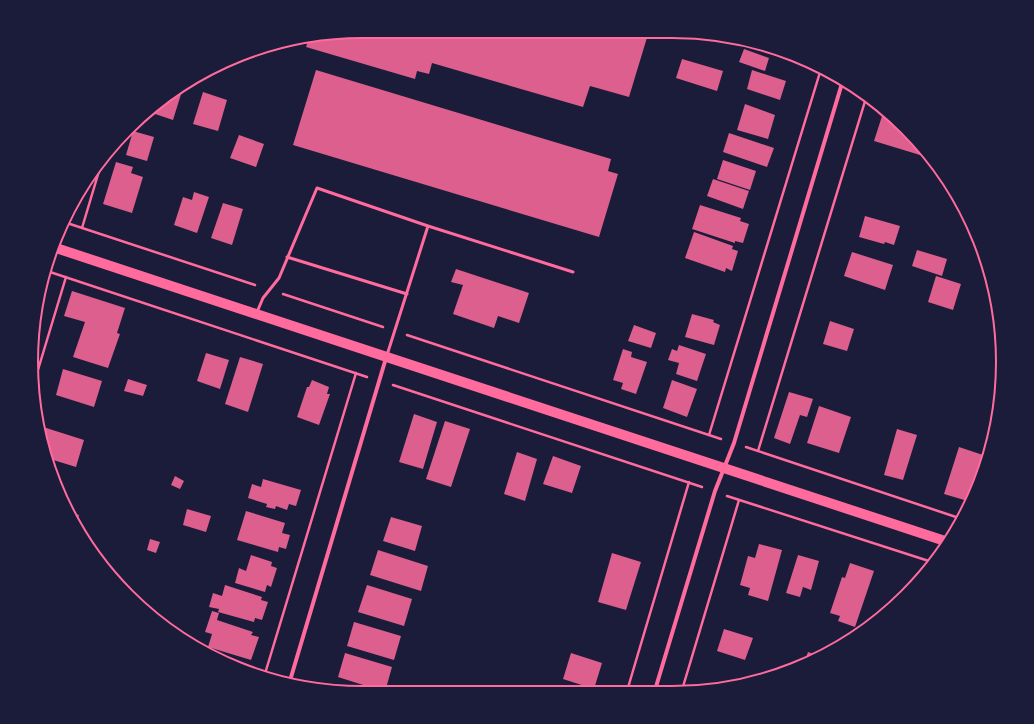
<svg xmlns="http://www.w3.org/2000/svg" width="1034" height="724" viewBox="0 0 1034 724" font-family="'IBM Plex Sans',sans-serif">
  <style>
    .building { fill: #dd5f8e }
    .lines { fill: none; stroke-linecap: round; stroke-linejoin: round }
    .path { stroke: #ff6b9d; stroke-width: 2.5 }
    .service { stroke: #ff6b9d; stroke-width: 3 }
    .minor { stroke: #ff6b9d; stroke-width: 4 }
    .primary { stroke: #ff6b9d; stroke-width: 10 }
    .rim { fill: none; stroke: #ff6b9d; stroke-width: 2 }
  </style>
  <rect width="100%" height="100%" fill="#1b1b3a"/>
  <path class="building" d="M 362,31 L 649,31 L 629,97 L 590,86 L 583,107 L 432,63 L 429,74 L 417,71 L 415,79 L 306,47 L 309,38 Z
    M 758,45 L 791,58 L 790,60 L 757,50 Z
    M 744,49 L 769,58 L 765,71 L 739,62 Z
    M 682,59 L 723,71 L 717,91 L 676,78 Z
    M 316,70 L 611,159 L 608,171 L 618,174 L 599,237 L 293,145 Z
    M 752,70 L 786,81 L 780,100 L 747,89 Z
    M 176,89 L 182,91 L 173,120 L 149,112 Z
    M 203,92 L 227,100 L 218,131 L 193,124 Z
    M 745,104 L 775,115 L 768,139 L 737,130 Z
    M 882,116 L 892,120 L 921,144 L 923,147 L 920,155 L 874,141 Z
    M 133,131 L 154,137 L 147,161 L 126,155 Z
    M 729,133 L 774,148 L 767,167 L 723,152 Z
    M 239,135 L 264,144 L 256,167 L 230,158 Z
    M 723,160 L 756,171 L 750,190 L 717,179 Z
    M 116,162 L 133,167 L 131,173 L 143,177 L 132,213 L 103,204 Z
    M 713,179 L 749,191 L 743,209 L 707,196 Z
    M 194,192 L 209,197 L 197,233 L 174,225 L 183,197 L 192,200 Z
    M 223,203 L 243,209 L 232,245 L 211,238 Z
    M 700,205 L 741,218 L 740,221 L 749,224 L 743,243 L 735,241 L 735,243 L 692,229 Z
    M 865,216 L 900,226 L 894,245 L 885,242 L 884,244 L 859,237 Z
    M 694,232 L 733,246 L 732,249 L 738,251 L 732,271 L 726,268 L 725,272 L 685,258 Z
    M 917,250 L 947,259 L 942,276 L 912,266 Z
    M 852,252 L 893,265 L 885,290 L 844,276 Z
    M 456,269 L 529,293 L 519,323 L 498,316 L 494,328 L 453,314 L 463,285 L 451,282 Z
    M 936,276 L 961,284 L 953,310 L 928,302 Z
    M 72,291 L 125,308 L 117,333 L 120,334 L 108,368 L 73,357 L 85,322 L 64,316 Z
    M 692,314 L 714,320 L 713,322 L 720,325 L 714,345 L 685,337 Z
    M 830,321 L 854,329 L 847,351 L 823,344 Z
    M 634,325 L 656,333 L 651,348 L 628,341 Z
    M 679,345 L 706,354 L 697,381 L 676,374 L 679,363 L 668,360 L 672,349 L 677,351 Z
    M 623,349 L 632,352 L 631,357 L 647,362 L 636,394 L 621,389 L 623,383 L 613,380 Z
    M 206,353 L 229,360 L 220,389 L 197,381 Z
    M 240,357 L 263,364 L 248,412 L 225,404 Z
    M 63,369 L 102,381 L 94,407 L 56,395 Z
    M 128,379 L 147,385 L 143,396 L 124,391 Z
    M 312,380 L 329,387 L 327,394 L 330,394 L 319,425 L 297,417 L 307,387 L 309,387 Z
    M 672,380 L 697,389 L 687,417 L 663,408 Z
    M 789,392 L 813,399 L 807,417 L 800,415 L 790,444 L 774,438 Z
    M 819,406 L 851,417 L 839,453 L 807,443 Z
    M 414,414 L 437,422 L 423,469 L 399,462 Z
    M 445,421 L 470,429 L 451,487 L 426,479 Z
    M 40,426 L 84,440 L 76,467 L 50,459 Z
    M 897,429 L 917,435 L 903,480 L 884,475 Z
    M 959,447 L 986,456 L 971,502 L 944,494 Z
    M 517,452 L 537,459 L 525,501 L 504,494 Z
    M 553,456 L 581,466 L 572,493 L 543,484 Z
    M 175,476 L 184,481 L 180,489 L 171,485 Z
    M 263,479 L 301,490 L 296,506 L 289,504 L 287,510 L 276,506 L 275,509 L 266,507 L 267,504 L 248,498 L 252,484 L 261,487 Z
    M 187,509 L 211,516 L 206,532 L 183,525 Z
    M 246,511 L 285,523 L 282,533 L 290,535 L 286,549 L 279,547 L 278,552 L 237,540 Z
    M 67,512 L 79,515 L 76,525 L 75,523 Z
    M 391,517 L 422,526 L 415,551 L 383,541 Z
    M 150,539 L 160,542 L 156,553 L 147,550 Z
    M 759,544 L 782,550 L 768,601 L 748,595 L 750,588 L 740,585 L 748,556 L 755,558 Z
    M 378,550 L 428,566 L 421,591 L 370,575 Z
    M 612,553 L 641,562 L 626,610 L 598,602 Z
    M 251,555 L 272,562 L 271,566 L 277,568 L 271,587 L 267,585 L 265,592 L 235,583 L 239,568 L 246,571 Z
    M 798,555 L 819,561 L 811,590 L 803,587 L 800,597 L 786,593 Z
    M 850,563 L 874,571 L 855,627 L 838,621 L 840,616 L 830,613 L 842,577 L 845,578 Z
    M 225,585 L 262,597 L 261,600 L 268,602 L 262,620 L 255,618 L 254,622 L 218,612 L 219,609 L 209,607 L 213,593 L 222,596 Z
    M 367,585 L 412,599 L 404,626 L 358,612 Z
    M 212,611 L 219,613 L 217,620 L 253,632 L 251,635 L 259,637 L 251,660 L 208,647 L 212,634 L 205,632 Z
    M 354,622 L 401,636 L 394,660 L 347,646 Z
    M 724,629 L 753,638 L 745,660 L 717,651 Z
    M 808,652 L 822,657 L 804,663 Z
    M 345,653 L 392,667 L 385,692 L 338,677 Z
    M 571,653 L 602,663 L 594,689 L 563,679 Z
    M 209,654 L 242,664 L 241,667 L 249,669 L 248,671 L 216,659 Z
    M 418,686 L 437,691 L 437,692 L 417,692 Z"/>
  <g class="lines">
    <path class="path" d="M 64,222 L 255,285
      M 82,228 L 102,161
      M 47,271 L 367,377
      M 283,294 L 383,327
      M 407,335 L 721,439
      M 34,383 L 66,277
      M 393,385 L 702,487
      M 709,435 L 821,69
      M 746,447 L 962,519
      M 758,451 L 866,98
      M 727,496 L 935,563
      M 264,677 L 356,373
      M 682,690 L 739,500
      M 627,691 L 689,482"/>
    <path class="service" d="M 428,226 L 573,272
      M 287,257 L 407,294
      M 257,312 L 263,298 L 279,278 L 317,188 L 428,226 L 387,355"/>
    <path class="minor" d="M 289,684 L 386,358
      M 655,690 L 715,491 L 734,443 L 843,80"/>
    <path class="primary" d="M 53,247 L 948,542"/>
  </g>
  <path d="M0 0H1034V724H0ZM362 38H672A324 324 0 0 1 996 362V362A324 324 0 0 1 672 686H362A324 324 0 0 1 38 362V362A324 324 0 0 1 362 38Z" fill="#1b1b3a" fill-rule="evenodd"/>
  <path class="rim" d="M362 38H672A324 324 0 0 1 996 362V362A324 324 0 0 1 672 686H362A324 324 0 0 1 38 362V362A324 324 0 0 1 362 38Z"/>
</svg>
